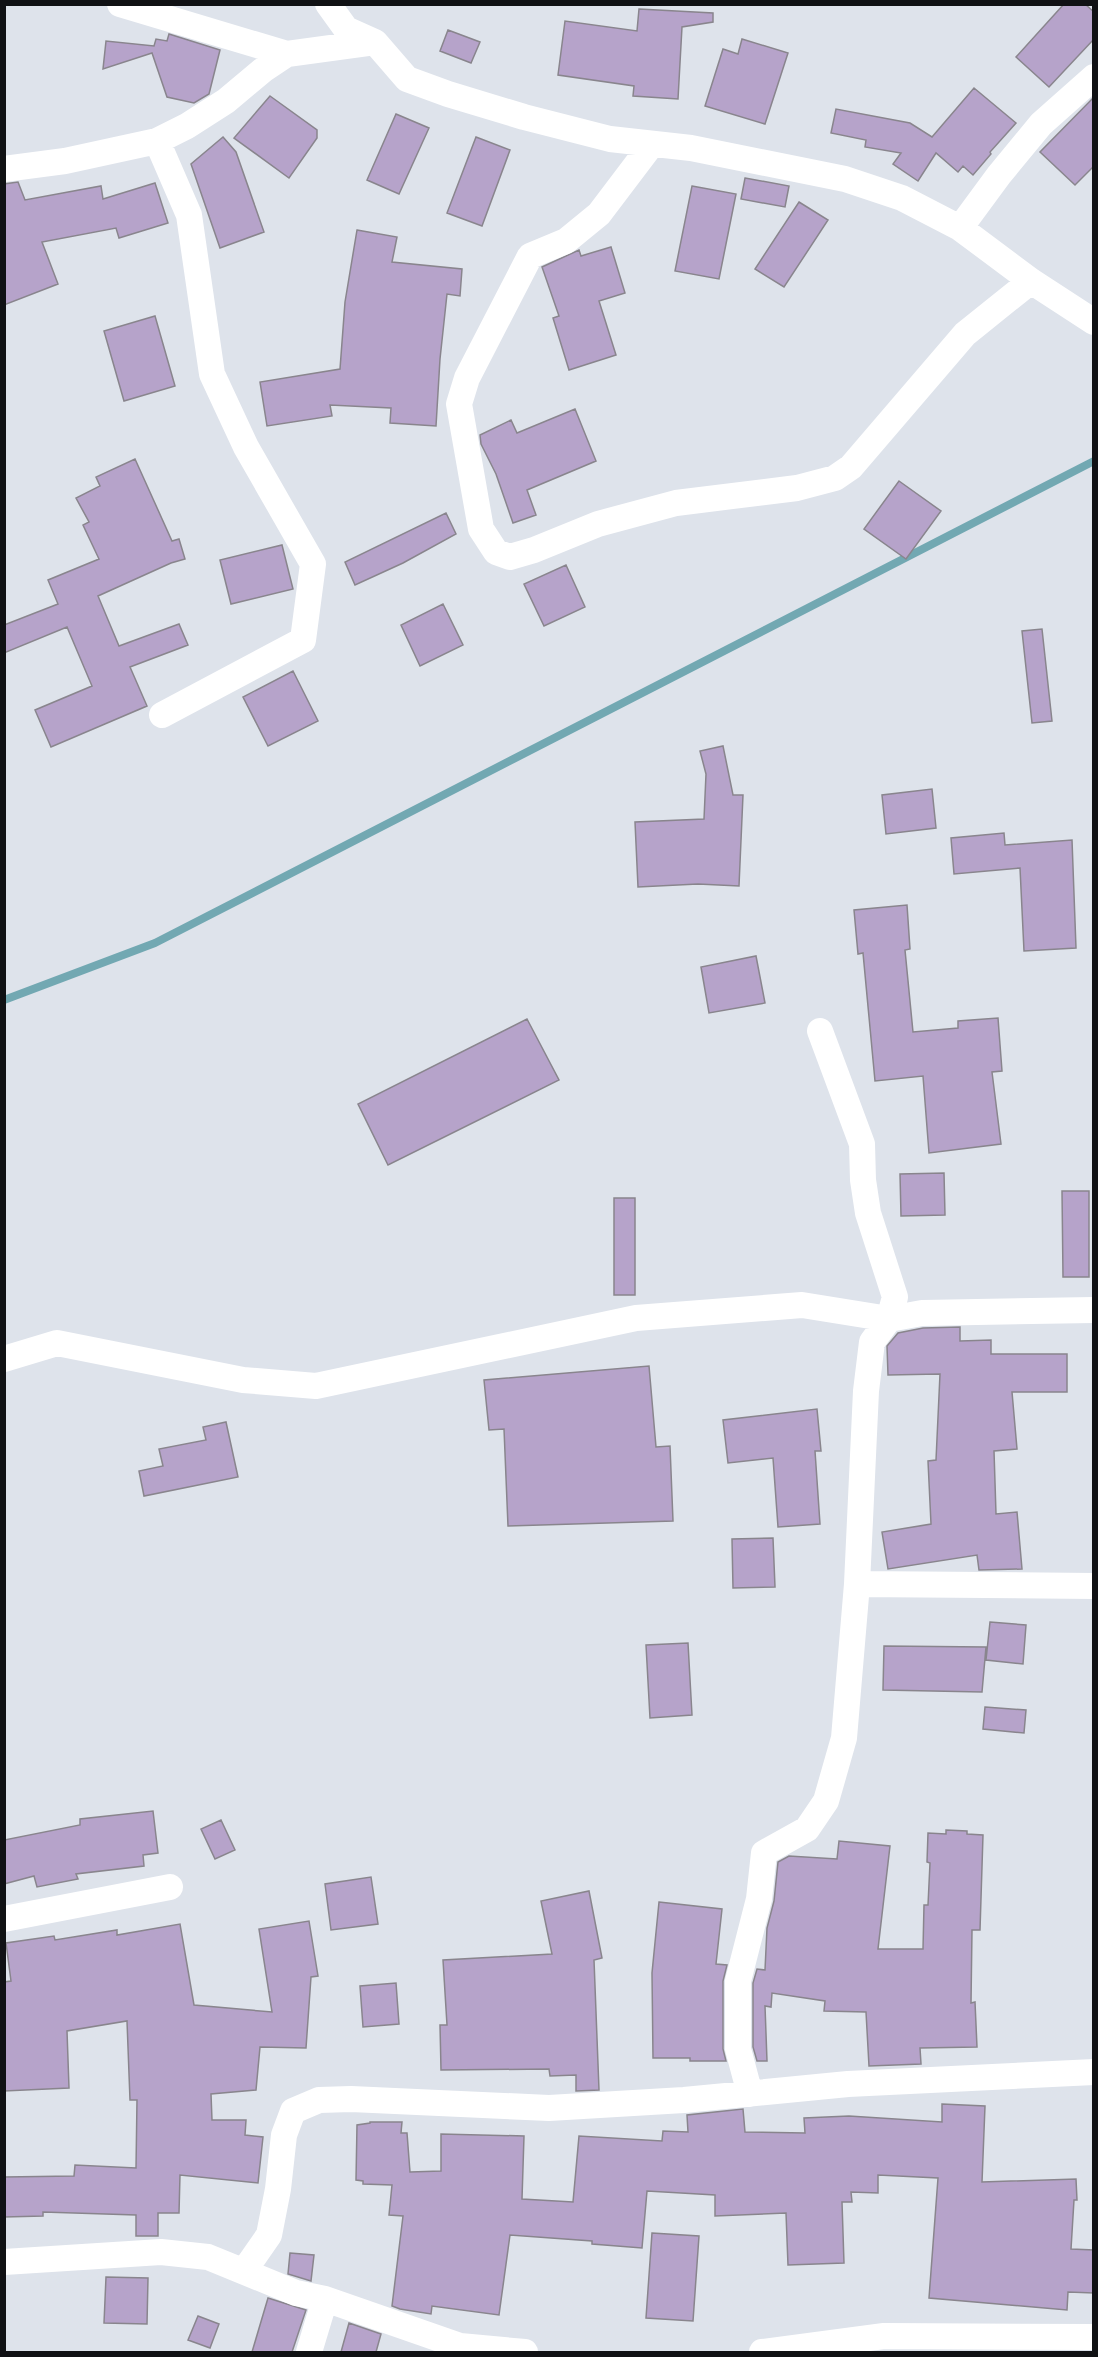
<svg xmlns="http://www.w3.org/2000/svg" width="1098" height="2357" viewBox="0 0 1098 2357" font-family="Figtree,sans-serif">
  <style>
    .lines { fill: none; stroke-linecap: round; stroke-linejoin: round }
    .stream { stroke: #72a8b2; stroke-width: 8 }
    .building { fill: #b6a3ca; stroke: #89858d; stroke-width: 1.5 }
    .minor { stroke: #fff; stroke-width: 26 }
  </style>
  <rect width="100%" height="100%" fill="#dee3eb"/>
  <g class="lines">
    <path class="stream" d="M 4,1000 L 155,943 L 1094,461"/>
  </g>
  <path class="building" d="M 1064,4 L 1085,4 L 1094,12 L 1094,39 L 1049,87 L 1016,57 Z
    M 639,9 L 713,13 L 713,22 L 682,27 L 678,99 L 633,96 L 634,86 L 558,75 L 565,21 L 637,31 Z
    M 448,30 L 480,42 L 471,63 L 440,51 Z
    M 169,34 L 220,50 L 209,94 L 194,103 L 167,97 L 152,53 L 103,69 L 106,41 L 154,46 L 156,39 L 167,41 Z
    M 742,39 L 788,53 L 765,124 L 705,106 L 723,49 L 738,54 Z
    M 974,88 L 1016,123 L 990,152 L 991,154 L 973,175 L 963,166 L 958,172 L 936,153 L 918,181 L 893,164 L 901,153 L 865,147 L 866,140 L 831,133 L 836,109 L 910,123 L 932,137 Z
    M 270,96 L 317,130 L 317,138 L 289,178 L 234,138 Z
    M 1094,97 L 1094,166 L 1075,185 L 1040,152 Z
    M 396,114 L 429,128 L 399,194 L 367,180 Z
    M 223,137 L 236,152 L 264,232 L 220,248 L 191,164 Z
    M 476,137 L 510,150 L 482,226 L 447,213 Z
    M 745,178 L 789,186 L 785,207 L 741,199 Z
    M 18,182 L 25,200 L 101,186 L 103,199 L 155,183 L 168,223 L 119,238 L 116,228 L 42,242 L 58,284 L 4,305 L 4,184 Z
    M 692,186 L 736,194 L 719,279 L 675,271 Z
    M 799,202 L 828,220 L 784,287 L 755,269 Z
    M 357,230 L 397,237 L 392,262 L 462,269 L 460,296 L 447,294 L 440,359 L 436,426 L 390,423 L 391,408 L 330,405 L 332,416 L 267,426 L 260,382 L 340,369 L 345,302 Z
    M 611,247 L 625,293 L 599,301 L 616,355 L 569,370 L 553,318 L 559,316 L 542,267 L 579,250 L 581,256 Z
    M 155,316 L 175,386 L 124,401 L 104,331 Z
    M 575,409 L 596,461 L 527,490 L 536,515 L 513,523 L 496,474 L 481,444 L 480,435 L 511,420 L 517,433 Z
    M 135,459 L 172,541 L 179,539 L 185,559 L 171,563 L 98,596 L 119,646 L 179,624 L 188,645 L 130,667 L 147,706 L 51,747 L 35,710 L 92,686 L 67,627 L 4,653 L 4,625 L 58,604 L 48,580 L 99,559 L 83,525 L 89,522 L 76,498 L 100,486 L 96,477 Z
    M 899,481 L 941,511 L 906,559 L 864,529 Z
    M 446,513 L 456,534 L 403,563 L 355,585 L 345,562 Z
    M 282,545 L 293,589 L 231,604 L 220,560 Z
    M 566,565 L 585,607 L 544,626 L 524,584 Z
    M 443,604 L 463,645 L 420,666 L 401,625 Z
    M 1042,629 L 1052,721 L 1032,723 L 1022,631 Z
    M 293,671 L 318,721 L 268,746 L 243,697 Z
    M 723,746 L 733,795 L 743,795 L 739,886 L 698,884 L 638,887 L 635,822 L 704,819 L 706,774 L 700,751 Z
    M 932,789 L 936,828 L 886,834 L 882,795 Z
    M 1004,833 L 1005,845 L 1072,840 L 1076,948 L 1024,951 L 1020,868 L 954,874 L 951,838 Z
    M 907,905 L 910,949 L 905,950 L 913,1032 L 958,1028 L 958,1021 L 998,1018 L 1002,1071 L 992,1072 L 1001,1144 L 929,1153 L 923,1076 L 875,1081 L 863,953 L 858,954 L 854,910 Z
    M 756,956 L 765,1003 L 709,1013 L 701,967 Z
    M 527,1019 L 559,1080 L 388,1165 L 358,1104 Z
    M 944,1173 L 945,1215 L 901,1216 L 900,1174 Z
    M 1062,1191 L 1089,1191 L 1089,1277 L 1063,1277 Z
    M 614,1198 L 635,1198 L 635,1295 L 614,1295 Z
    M 960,1327 L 960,1341 L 991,1340 L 991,1354 L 1067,1354 L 1067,1392 L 1012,1392 L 1017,1449 L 994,1451 L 996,1514 L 1017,1512 L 1022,1569 L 979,1570 L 977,1555 L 888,1569 L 882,1532 L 931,1524 L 928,1461 L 936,1460 L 940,1374 L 888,1375 L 887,1346 L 898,1333 L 923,1328 Z
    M 649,1366 L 656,1447 L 670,1446 L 673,1521 L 508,1526 L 504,1429 L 489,1430 L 484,1380 Z
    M 817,1409 L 821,1451 L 815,1451 L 820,1524 L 778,1527 L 773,1458 L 728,1463 L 723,1420 Z
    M 226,1422 L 238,1477 L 144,1496 L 139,1471 L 163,1466 L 159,1449 L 206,1440 L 203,1427 Z
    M 773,1538 L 775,1587 L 733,1588 L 732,1539 Z
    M 990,1622 L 1026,1625 L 1023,1664 L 986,1660 Z
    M 688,1643 L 692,1715 L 650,1718 L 646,1645 Z
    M 884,1646 L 986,1647 L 982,1692 L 883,1690 Z
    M 985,1707 L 1026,1710 L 1024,1733 L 983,1729 Z
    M 153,1811 L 158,1853 L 143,1855 L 144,1866 L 76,1874 L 78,1879 L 37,1887 L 34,1876 L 4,1884 L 4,1840 L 80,1825 L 80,1819 Z
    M 221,1820 L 235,1850 L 215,1859 L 201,1829 Z
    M 946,1830 L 967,1831 L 967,1834 L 983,1835 L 980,1930 L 972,1930 L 971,2003 L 975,2002 L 977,2047 L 920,2048 L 921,2064 L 869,2066 L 866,2012 L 824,2011 L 825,2001 L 772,1993 L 771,2007 L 765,2006 L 767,2061 L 757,2061 L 753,2047 L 753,1983 L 757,1969 L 765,1970 L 767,1928 L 774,1901 L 778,1862 L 789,1856 L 837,1859 L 839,1841 L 890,1846 L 878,1949 L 923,1949 L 924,1905 L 928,1905 L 930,1863 L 927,1862 L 928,1833 L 946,1834 Z
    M 371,1877 L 378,1924 L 331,1930 L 325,1884 Z
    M 589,1891 L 602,1958 L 594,1960 L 599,2090 L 576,2091 L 576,2075 L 550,2076 L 549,2069 L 441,2070 L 440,2025 L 447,2025 L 443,1960 L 552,1954 L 541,1901 Z
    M 659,1902 L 722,1909 L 716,1964 L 727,1965 L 723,1981 L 723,2049 L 726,2061 L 690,2061 L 690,2058 L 653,2058 L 652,1973 Z
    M 309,1921 L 318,1976 L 311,1977 L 306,2048 L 260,2047 L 256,2090 L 211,2094 L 212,2120 L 246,2120 L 245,2135 L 263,2137 L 258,2183 L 180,2175 L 179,2213 L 158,2213 L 158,2236 L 136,2236 L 136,2215 L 43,2212 L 43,2216 L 4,2217 L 4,2177 L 74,2176 L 75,2165 L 136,2168 L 137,2100 L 130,2100 L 127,2021 L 67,2031 L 69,2088 L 4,2091 L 4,1982 L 11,1981 L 6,1943 L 54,1936 L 55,1940 L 117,1930 L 117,1935 L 180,1924 L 194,2005 L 272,2012 L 259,1929 Z
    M 396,1983 L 399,2024 L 363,2027 L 360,1986 Z
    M 942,2104 L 985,2106 L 982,2182 L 1076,2179 L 1077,2200 L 1074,2200 L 1071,2249 L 1094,2250 L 1094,2293 L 1068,2292 L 1067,2310 L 929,2298 L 938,2178 L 878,2175 L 878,2193 L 851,2192 L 852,2202 L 842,2202 L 844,2263 L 788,2265 L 786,2213 L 715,2216 L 715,2195 L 647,2191 L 642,2248 L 592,2244 L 592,2241 L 510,2235 L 499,2315 L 432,2306 L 431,2314 L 400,2309 L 392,2306 L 403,2216 L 389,2215 L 392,2185 L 363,2184 L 363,2181 L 356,2180 L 357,2125 L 370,2123 L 370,2122 L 402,2122 L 401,2133 L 407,2133 L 410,2172 L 441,2171 L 441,2134 L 524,2136 L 522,2199 L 573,2202 L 579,2136 L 662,2141 L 663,2131 L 688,2132 L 687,2115 L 743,2109 L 745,2132 L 805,2133 L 804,2118 L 849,2116 L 942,2122 Z
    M 652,2233 L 699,2236 L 693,2321 L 646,2318 Z
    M 290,2253 L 314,2255 L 311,2281 L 288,2274 Z
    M 106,2277 L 148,2278 L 147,2324 L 104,2323 Z
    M 268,2298 L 306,2310 L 292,2352 L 252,2352 Z
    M 198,2316 L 219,2324 L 210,2348 L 188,2340 Z
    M 349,2323 L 381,2334 L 376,2352 L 341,2352 Z"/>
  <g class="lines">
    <path class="minor" d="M 120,4 L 287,54
      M 328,4 L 346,29 L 375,42 L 407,79 L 448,94 L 524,117 L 610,139 L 691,148 L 845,179 L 902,198 L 960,228 L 1031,281 L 1094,322
      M 157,141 L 189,215 L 212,374 L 246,447 L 313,564 L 303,640 L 162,715
      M 652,144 L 599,214 L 566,241 L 530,256 L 467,378 L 459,404 L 481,529 L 496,552 L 510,557 L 534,550 L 598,524 L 676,503 L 797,488 L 835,478 L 851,467 L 965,334 L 1031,281
      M 4,169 L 65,161 L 157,141 L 187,126 L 226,101 L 263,70 L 287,54 L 375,42
      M 960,228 L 999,175 L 1041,124 L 1094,77
      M 4,1359 L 57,1343 L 243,1380 L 316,1386 L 636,1318 L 802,1305 L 889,1319 L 922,1313 L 1094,1310
      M 857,1584 L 1094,1586
      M 4,1919 L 170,1887
      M 750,2094 L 738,2049 L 738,1981 L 759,1899 L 764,1853 L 807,1829 L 826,1801 L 844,1738 L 857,1584 L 866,1391 L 872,1342 L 889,1319 L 895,1297 L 868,1213 L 863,1180 L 862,1144 L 820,1031
      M 4,2262 L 161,2252 L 208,2257 L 296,2293 L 325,2299 L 460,2346 L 525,2352
      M 244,2271 L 269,2235 L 278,2189 L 284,2135 L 293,2111 L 319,2100 L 351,2099 L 549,2108 L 684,2100 L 848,2084 L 1094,2072
      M 309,2352 L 325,2299
      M 762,2352 L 884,2336 L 1094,2337"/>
  </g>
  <rect width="1098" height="2357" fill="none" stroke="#101114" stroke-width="12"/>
</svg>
